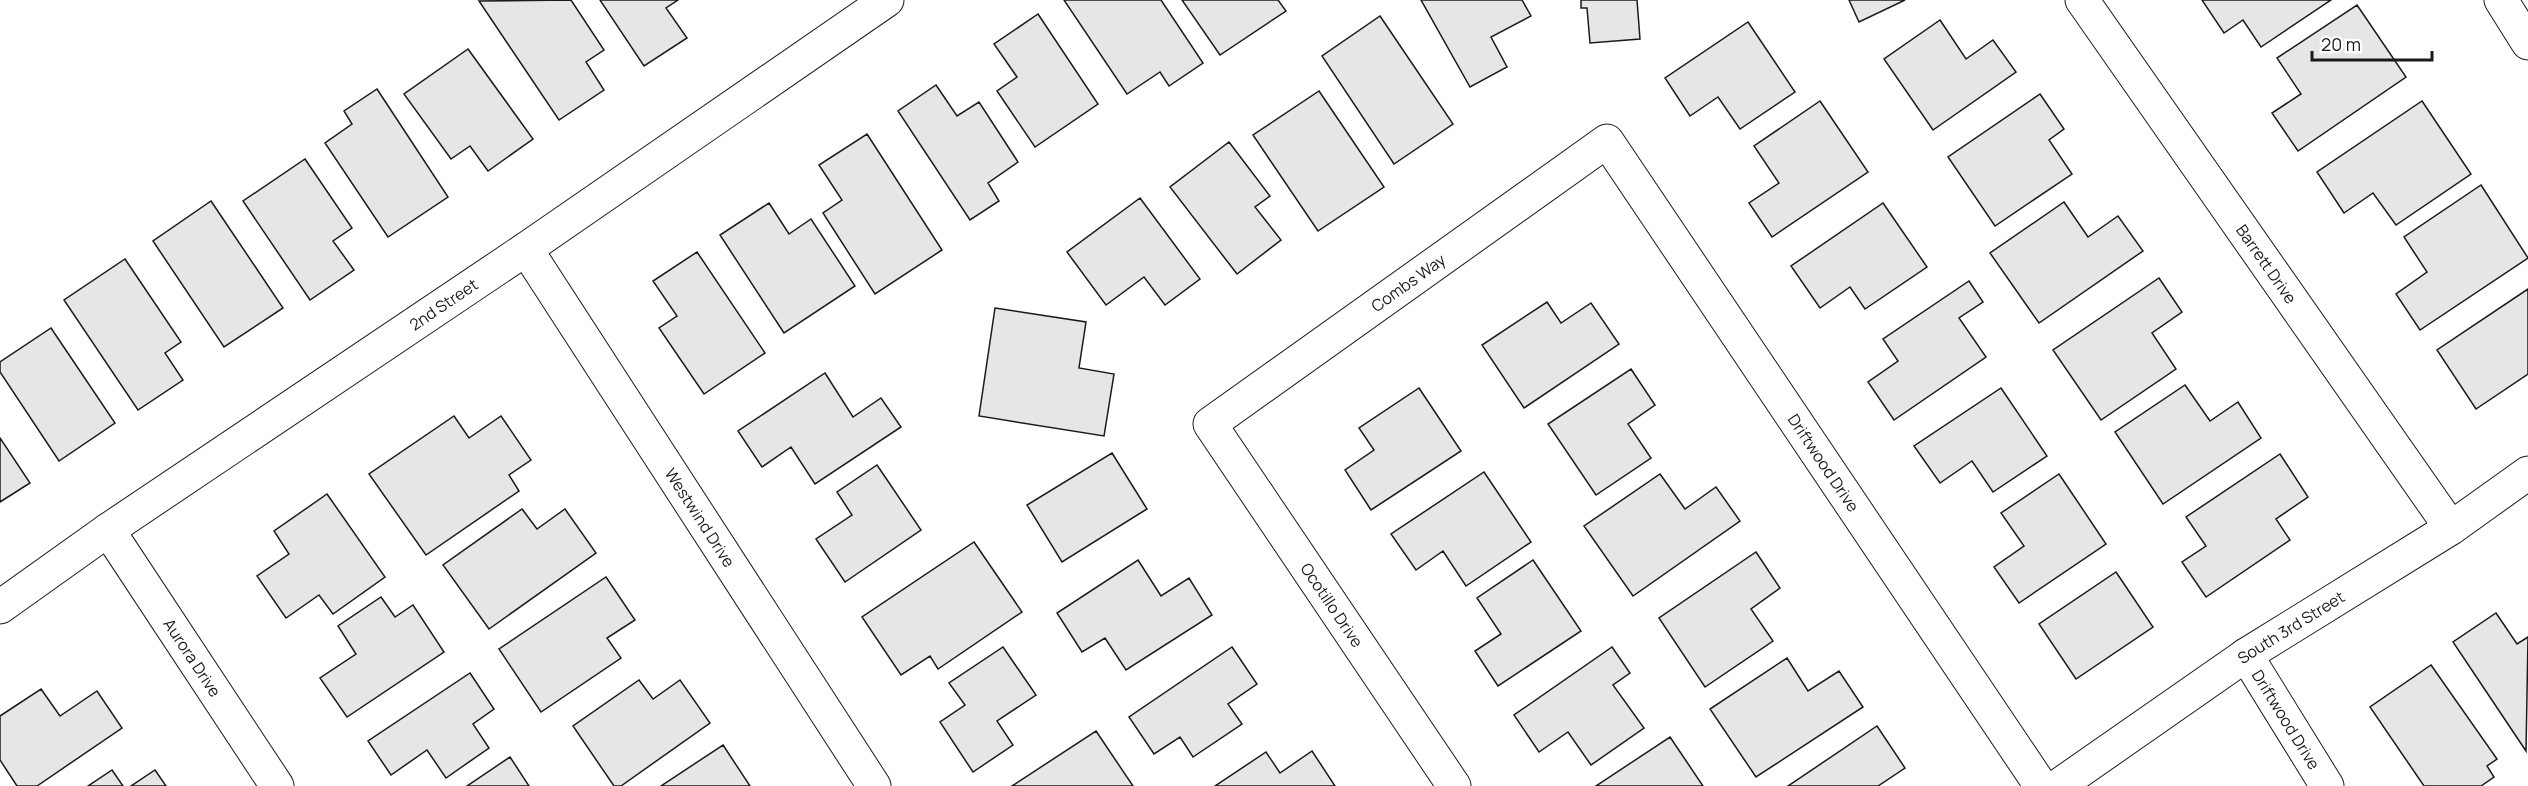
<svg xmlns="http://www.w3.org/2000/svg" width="2528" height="786" viewBox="0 0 2528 786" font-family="Manrope,sans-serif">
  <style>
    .building { fill: #e6e6e6; stroke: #1a1a1a; stroke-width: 1.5 }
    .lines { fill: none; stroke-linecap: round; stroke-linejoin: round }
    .minor-casing { stroke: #1a1a1a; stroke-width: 35 }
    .minor { stroke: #fff; stroke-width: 33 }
    .labels { text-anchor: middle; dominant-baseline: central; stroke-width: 4.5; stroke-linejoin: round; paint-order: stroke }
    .street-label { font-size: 16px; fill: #1a1a1a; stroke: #fff }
  </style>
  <rect width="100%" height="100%" fill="#fff"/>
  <path class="building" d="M 571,0 L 604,50 L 586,62 L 604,90 L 559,120 L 479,1 Z
    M 600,0 L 678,0 L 666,8 L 687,38 L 644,66 Z
    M 1064,0 L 1161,0 L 1203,63 L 1169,86 L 1160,72 L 1127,94 Z
    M 1182,0 L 1278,0 L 1286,11 L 1220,55 Z
    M 1421,0 L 1522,0 L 1531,16 L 1491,37 L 1507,67 L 1470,87 Z
    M 1581,0 L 1637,0 L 1640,39 L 1590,43 L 1587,8 L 1581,8 Z
    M 1849,0 L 1905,0 L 1859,22 Z
    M 2202,0 L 2331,0 L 2261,47 L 2243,20 L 2224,33 Z
    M 2357,5 L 2406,77 L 2298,151 L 2272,113 L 2301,94 L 2277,58 Z
    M 1038,14 L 1098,104 L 1035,147 L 997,91 L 1017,77 L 994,44 Z
    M 1380,16 L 1453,124 L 1394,164 L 1322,56 Z
    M 1940,20 L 1966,59 L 1993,40 L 2016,72 L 1933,130 L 1884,59 Z
    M 1748,22 L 1795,92 L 1740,129 L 1718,97 L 1690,116 L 1665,78 Z
    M 468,49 L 533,139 L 488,171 L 470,146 L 451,159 L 404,94 Z
    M 936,85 L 957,116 L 979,102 L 1018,162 L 988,183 L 999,201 L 970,220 L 898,111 Z
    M 377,89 L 448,197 L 388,237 L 325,143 L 352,124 L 344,111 Z
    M 1319,91 L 1384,187 L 1318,231 L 1253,135 Z
    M 2040,94 L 2064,129 L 2049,140 L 2072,174 L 1995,226 L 1948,157 Z
    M 1820,101 L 1868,172 L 1772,237 L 1749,203 L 1779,183 L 1754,146 Z
    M 2422,101 L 2471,174 L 2396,225 L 2373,193 L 2344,213 L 2317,172 Z
    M 867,134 L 942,250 L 875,294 L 823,213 L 842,200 L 819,165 Z
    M 1229,142 L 1270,196 L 1255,207 L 1281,240 L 1237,274 L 1170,187 Z
    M 305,159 L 352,228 L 333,241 L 354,270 L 310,300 L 243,201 Z
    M 2481,185 L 2528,258 L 2420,330 L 2396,294 L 2427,272 L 2404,237 Z
    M 1140,198 L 1200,279 L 1165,305 L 1144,277 L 1106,305 L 1067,252 Z
    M 211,201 L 283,308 L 224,347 L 153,241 Z
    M 2064,202 L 2088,237 L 2118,216 L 2143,251 L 2039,323 L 1990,253 Z
    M 769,203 L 789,234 L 811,219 L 855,286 L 784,333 L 720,235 Z
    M 1883,203 L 1927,267 L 1865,309 L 1850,287 L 1820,308 L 1791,266 Z
    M 697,252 L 765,353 L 704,394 L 659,328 L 677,316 L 653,281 Z
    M 125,259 L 181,342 L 165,353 L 183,380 L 138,410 L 64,300 Z
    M 2159,278 L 2182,312 L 2152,333 L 2176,369 L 2101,420 L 2053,350 Z
    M 1969,281 L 1983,302 L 1959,318 L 1986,357 L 1894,420 L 1868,382 L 1898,361 L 1883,339 Z
    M 2528,289 L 2528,374 L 2476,409 L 2437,350 Z
    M 1547,302 L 1561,323 L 1591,303 L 1619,344 L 1524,408 L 1482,345 Z
    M 995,308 L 1086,322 L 1079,368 L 1114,374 L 1104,436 L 979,416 Z
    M 51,328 L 115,423 L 59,461 L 0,372 L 0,362 Z
    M 1631,369 L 1655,405 L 1628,424 L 1651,458 L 1596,495 L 1548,424 Z
    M 825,373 L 853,417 L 881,398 L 901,427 L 815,484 L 791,447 L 762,467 L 738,431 Z
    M 2185,385 L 2210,421 L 2238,402 L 2261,438 L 2163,504 L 2115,432 Z
    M 1419,388 L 1461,451 L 1371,510 L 1345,470 L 1374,450 L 1359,428 Z
    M 2001,388 L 2047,456 L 1993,492 L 1972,461 L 1940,483 L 1914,446 Z
    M 454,416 L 469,438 L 501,416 L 531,460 L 509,475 L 519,491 L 426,555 L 369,474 Z
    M 0,438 L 30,483 L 0,502 Z
    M 1112,453 L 1147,509 L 1062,562 L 1027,505 Z
    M 2280,454 L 2308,497 L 2276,519 L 2290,540 L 2206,597 L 2182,562 L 2206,546 L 2186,517 Z
    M 877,465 L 921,530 L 845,582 L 816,539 L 852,515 L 837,492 Z
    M 1484,472 L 1531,542 L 1466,586 L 1443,551 L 1416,570 L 1391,534 Z
    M 1660,474 L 1685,509 L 1716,487 L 1740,521 L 1633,596 L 1584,526 Z
    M 2059,474 L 2106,544 L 2019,603 L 1994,567 L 2024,546 L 2001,513 Z
    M 327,494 L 385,577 L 333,614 L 319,595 L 286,618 L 257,576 L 289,554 L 274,531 Z
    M 522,509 L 537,529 L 565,509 L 596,553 L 489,629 L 443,565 Z
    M 974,542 L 1022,612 L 938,669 L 930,656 L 901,675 L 862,617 Z
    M 1756,552 L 1780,588 L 1751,609 L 1773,641 L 1705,687 L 1659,618 Z
    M 1138,560 L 1161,596 L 1189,578 L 1212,615 L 1126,670 L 1105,638 L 1082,652 L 1057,613 Z
    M 1533,560 L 1581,631 L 1498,686 L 1475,651 L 1501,634 L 1477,598 Z
    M 2116,572 L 2153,627 L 2076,679 L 2039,624 Z
    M 606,577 L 635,620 L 607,638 L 621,658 L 541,712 L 499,649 Z
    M 381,597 L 395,617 L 413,605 L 444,652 L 347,717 L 320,678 L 356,654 L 338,626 Z
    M 2496,613 L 2517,644 L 2528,637 L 2526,751 L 2453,642 Z
    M 1003,647 L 1036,695 L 997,721 L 1013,745 L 973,772 L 940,722 L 965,705 L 949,683 Z
    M 1232,647 L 1257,684 L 1228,704 L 1242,724 L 1193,757 L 1180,737 L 1154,754 L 1129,717 Z
    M 1612,647 L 1630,673 L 1613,685 L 1644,728 L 1591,765 L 1568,732 L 1539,752 L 1514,715 Z
    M 1787,658 L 1808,691 L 1839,671 L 1863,707 L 1756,777 L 1710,709 Z
    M 2431,665 L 2497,759 L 2487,766 L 2494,777 L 2481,786 L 2424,786 L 2370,707 Z
    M 470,673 L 494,709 L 473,724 L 489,748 L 446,778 L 427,750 L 391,775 L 368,741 Z
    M 639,680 L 653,699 L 680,680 L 710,723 L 621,786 L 614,786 L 573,726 Z
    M 41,689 L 60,716 L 97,691 L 122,728 L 37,786 L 17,786 L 0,760 L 0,716 Z
    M 1877,726 L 1905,768 L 1878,786 L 1788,786 Z
    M 1096,731 L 1133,786 L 1012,786 Z
    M 1670,737 L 1703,786 L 1596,786 Z
    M 723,745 L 750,786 L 661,786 Z
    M 1312,751 L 1335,786 L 1215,786 L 1266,752 L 1280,773 Z
    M 510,757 L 529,786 L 467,786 Z
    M 112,770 L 123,786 L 88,786 Z
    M 155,770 L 166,786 L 131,786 Z"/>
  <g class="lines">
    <g class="minor-casing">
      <g id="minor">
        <path id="s1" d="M 2082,0 L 2451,528"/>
        <path d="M 2501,0 L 2528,43"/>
        <path id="s2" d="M 526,249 L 874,786"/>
        <path id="s3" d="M 108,530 L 277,786"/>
        <path id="s4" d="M 0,607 L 108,530 L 526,249 L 887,0"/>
        <path id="s5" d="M 2246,655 L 2327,786"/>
        <path id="s6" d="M 1454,786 L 1210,424 L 1607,141 L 2041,786"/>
        <path id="s7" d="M 2058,786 L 2246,655 L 2451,528 L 2528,473"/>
      </g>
    </g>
    <use href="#minor" class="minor"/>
  </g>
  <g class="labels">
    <g class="street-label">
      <text stroke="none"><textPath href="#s1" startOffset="322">Barrett Drive</textPath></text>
      <text stroke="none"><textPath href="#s6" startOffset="680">Combs Way</textPath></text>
      <text stroke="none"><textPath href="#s4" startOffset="537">2nd Street</textPath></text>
      <text stroke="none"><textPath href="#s6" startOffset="1312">Driftwood Drive</textPath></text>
      <text stroke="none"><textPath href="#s2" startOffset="320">Westwind Drive</textPath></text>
      <text transform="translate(1332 605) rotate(56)">Ocotillo Drive</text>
      <text stroke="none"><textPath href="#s7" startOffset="282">South 3rd Street</textPath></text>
      <text stroke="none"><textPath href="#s3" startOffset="153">Aurora Drive</textPath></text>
      <text stroke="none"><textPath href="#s5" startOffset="76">Driftwood Drive</textPath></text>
    </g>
  </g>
  <path d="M2312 51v9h120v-9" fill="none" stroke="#1a1a1a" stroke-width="3"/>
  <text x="2321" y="51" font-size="18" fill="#1a1a1a" stroke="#ffffff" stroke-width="4.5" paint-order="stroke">20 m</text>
</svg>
